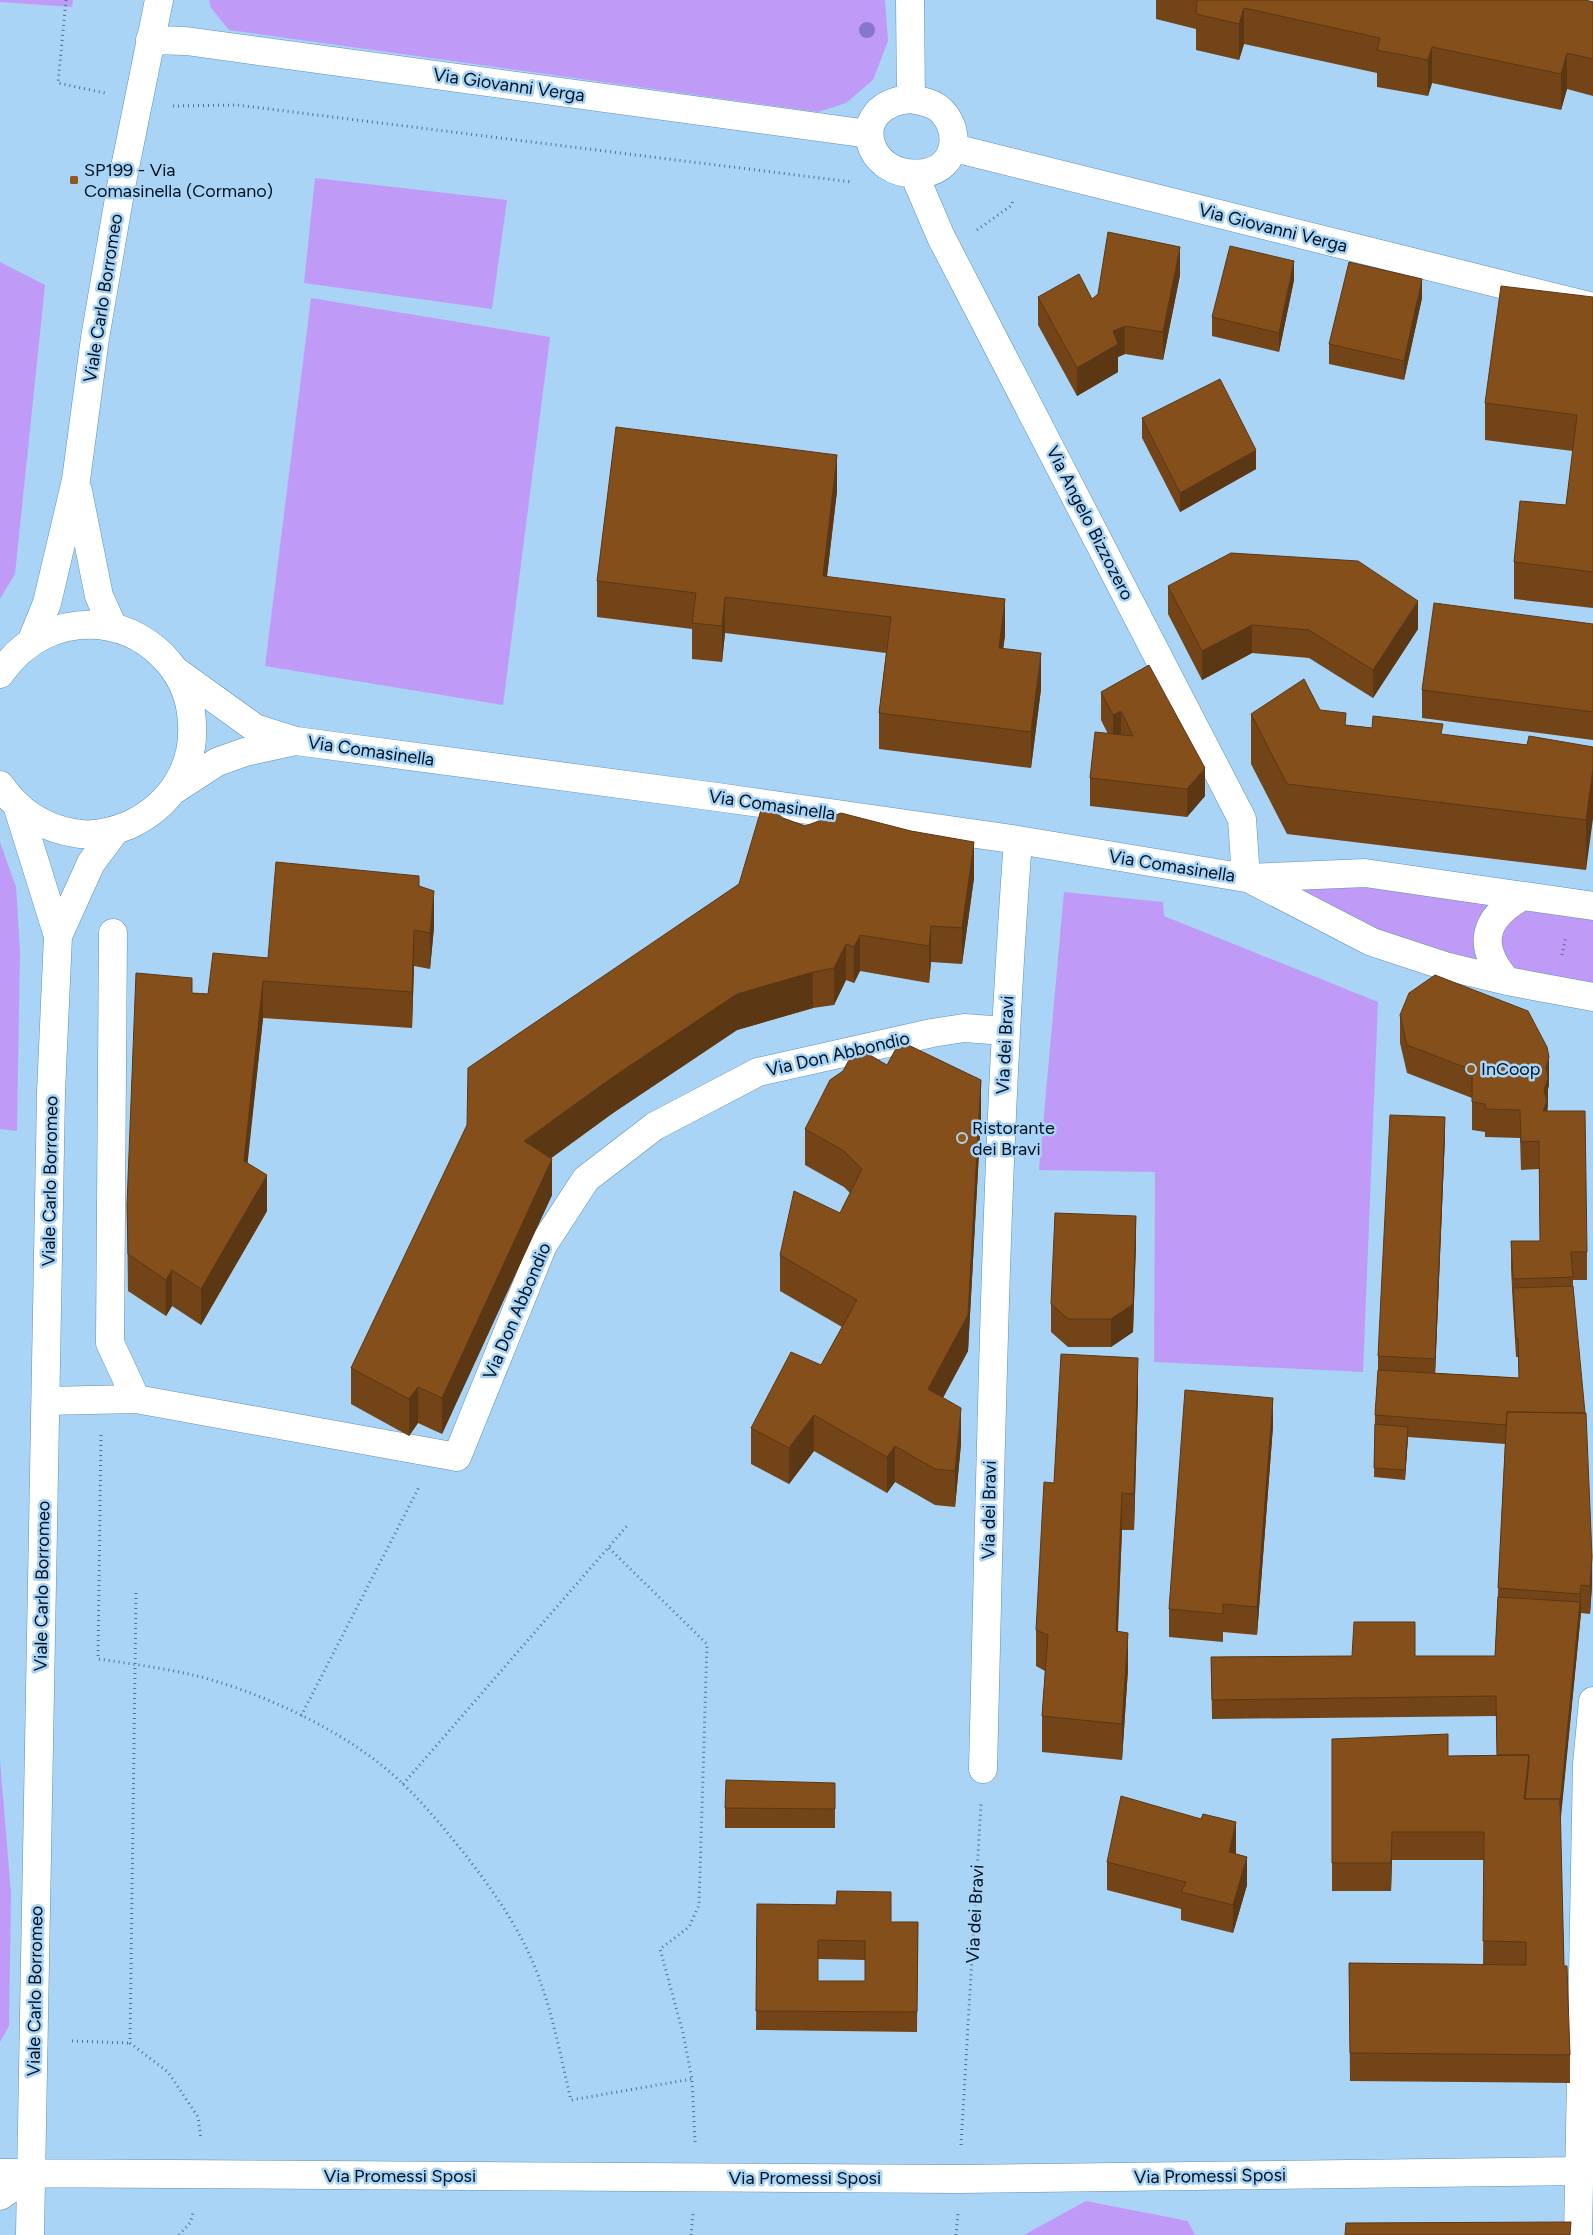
<svg xmlns="http://www.w3.org/2000/svg" width="1593" height="2235" viewBox="0 0 1593 2235" font-family="Figtree,sans-serif">
  <style>
    .green { fill: #bf9bf7 }
    .lines { fill: none; stroke-linecap: round; stroke-linejoin: round }
    .minor-casing { stroke: #5b91b8; stroke-width: 29 }
    .path { stroke: #54728a; stroke-width: 3; stroke-dasharray: 1 4; stroke-linecap: butt }
    .minor { stroke: #fff; stroke-width: 28 }
    .tree { fill: #8677cd }
    .wall { fill: #724417; fill-rule: evenodd }
    .shaded-wall { fill: #5c3713 }
    .building { fill: #844f1b; stroke: #5c3713; fill-rule: evenodd }
    .poi-dot { fill: #935719; stroke: #a9d4f6; stroke-width: 2 }
    .labels { text-anchor: middle; dominant-baseline: central; stroke-width: 5; stroke-linejoin: round; paint-order: stroke }
    .street-label { font-size: 18px; fill: #00111f; stroke: #a9d4f6 }
    .poi-label { font-size: 18px; fill: #00111f; stroke: #a9d4f6; text-anchor: start }
  </style>
  <rect width="100%" height="100%" fill="#a9d4f6"/>
  <path class="green" d="M 0,0 L 73,0 L 72,7 L 0,2 Z
    M 209,0 L 885,0 L 888,41 L 873,80 L 846,103 L 818,112 L 229,30 L 211,8 Z
    M 315,178 L 507,200 L 492,309 L 304,283 Z
    M 0,262 L 45,285 L 15,574 L 0,599 Z
    M 311,298 L 550,337 L 503,705 L 265,666 Z
    M 0,842 L 16,887 L 20,951 L 17,1131 L 0,1129 Z
    M 1292,876 L 1593,906 L 1593,997 L 1507,981 L 1246,878 Z
    M 1064,892 L 1163,902 L 1164,916 L 1378,1002 L 1363,1372 L 1154,1362 L 1155,1172 L 1039,1170 Z
    M 0,1760 L 11,1893 L 9,2026 L 0,2042 Z
    M 1086,2201 L 1188,2221 L 1195,2235 L 1024,2235 Z"/>
  <g class="lines">
    <g class="minor-casing">
      <path id="minor" d="M 910,0 L 911,99
        M 150,40 L 186,41 L 869,134
        M 911,99 C 920,101 929,102 937,107 C 963,127 958,168 924,173 C 864,181 845,104 911,99 Z
        M 954,148 L 1593,307
        M 914,174 L 941,237 L 1242,819 L 1246,878
        M 78,491 L 99,596 L 113,627
        M 32,640 L 47,603 L 76,480 L 95,338 L 121,187 L 159,0
        M 176,671 L 255,728 L 296,741 L 717,797 L 1018,840 L 1246,878 L 1365,873 L 1593,906
        M 0,674 C 23,640 58,622 99,625 C 127,628 152,642 170,664 C 184,681 191,701 192,723 C 195,768 170,806 129,825 C 112,832 93,837 74,833 C 42,828 18,811 0,785
        M 174,790 L 217,762 L 245,752 L 295,741
        M 18,808 L 58,936 L 51,1093 L 30,2235
        M 1248,878 L 1372,942 L 1445,966 L 1507,981 L 1593,997
        M 113,933 L 110,1343 L 136,1399
        M 58,936 L 91,863 L 115,831
        M 1507,981 C 1476,946 1483,918 1523,896
        M 46,1401 L 136,1399 L 457,1457 L 543,1245 L 586,1179 L 655,1126 L 758,1072 L 932,1033 L 964,1028 L 1005,1031
        M 983,1769 C 991,1459 995,1149 1018,840
        M 0,2173 L 959,2179 L 1579,2171
        M 0,2196 L 31,2175
        M 1578,2235 L 1587,1764 L 1593,1701"/>
    </g>
    <path class="path" d="M 66,0 L 58,83 L 105,93
      M 173,106 L 237,105 L 852,182
      M 977,230 L 1012,205 L 1013,199
      M 1562,955 L 1566,936
      M 101,1435 L 98,1659 C 126,1663 156,1667 184,1673 C 255,1688 352,1733 404,1785 C 426,1806 445,1830 464,1853 C 491,1888 517,1924 534,1965 C 552,2008 560,2055 571,2100 L 692,2079
      M 609,1548 L 707,1644 L 699,1905 L 689,1927 L 660,1949 L 683,2033 L 692,2079 L 695,2142
      M 136,1593 L 130,2043 L 168,2072 L 198,2117 L 201,2139
      M 301,1716 L 419,1487
      M 403,1784 L 627,1526
      M 72,2041 L 130,2043
      M 961,2145 L 981,1804
      M 179,2235 L 190,2223 L 194,2210
      M 691,2235 L 693,2213
      M 956,2235 L 958,2213"/>
    <use href="#minor" class="minor"/>
  </g>
  <circle class="tree" cx="867" cy="30" r="8"/>
  <path class="wall" d="M 1156,0 L 1585,0 L 1593,2 L 1593,96 L 1567,89 L 1561,110 L 1432,83 L 1428,96 L 1377,87 L 1377,73 L 1244,44 L 1239,60 L 1196,50 L 1196,29 L 1156,19 Z
    M 1180,275 L 1163,360 L 1125,354 L 1118,357 L 1118,372 L 1077,396 L 1038,325 L 1038,297 L 1092,299 Z
    M 1294,280 L 1279,352 L 1212,336 L 1212,317 Z
    M 1593,297 L 1593,608 L 1514,599 L 1514,562 L 1566,505 L 1573,451 L 1485,440 L 1485,403 Z
    M 1422,298 L 1404,380 L 1329,364 L 1329,344 Z
    M 1142,418 L 1256,469 L 1180,512 L 1142,438 Z
    M 837,491 L 827,577 L 1005,635 L 1003,648 L 1041,689 L 1031,768 L 879,749 L 879,713 L 886,653 L 725,633 L 722,662 L 692,659 L 692,629 L 597,617 L 597,581 Z
    M 1168,586 L 1418,629 L 1373,698 L 1309,658 L 1252,653 L 1202,680 L 1168,614 Z
    M 1593,624 L 1593,740 L 1422,718 L 1422,690 Z
    M 1101,692 L 1205,796 L 1187,817 L 1090,806 L 1090,778 L 1108,734 L 1101,720 Z
    M 1320,710 L 1346,725 L 1372,728 L 1443,735 L 1527,745 L 1593,747 L 1586,870 L 1287,834 L 1251,764 L 1251,714 Z
    M 783,818 L 805,826 L 974,878 L 962,964 L 931,962 L 929,983 L 860,971 L 854,983 L 846,980 L 834,1005 L 813,1008 L 737,1030 L 613,1113 L 551,1158 L 552,1195 L 442,1434 L 418,1423 L 409,1436 L 351,1404 L 351,1368 L 739,884 Z
    M 419,886 L 434,927 L 430,969 L 414,966 L 412,1028 L 263,1018 L 247,1163 L 267,1211 L 201,1325 L 172,1306 L 166,1316 L 128,1291 L 127,1205 L 192,993 L 208,994 L 268,958 Z
    M 1400,1015 L 1549,1085 L 1548,1089 L 1548,1106 L 1547,1111 L 1587,1252 L 1587,1280 L 1573,1280 L 1573,1286 L 1592,1585 L 1590,1614 L 1581,1613 L 1560,1821 L 1564,1966 L 1570,2055 L 1570,2083 L 1350,2081 L 1349,1963 L 1483,1964 L 1484,1860 L 1392,1860 L 1391,1891 L 1332,1891 L 1332,1739 L 1448,1756 L 1497,1755 L 1496,1716 L 1212,1719 L 1211,1657 L 1495,1656 L 1505,1444 L 1408,1437 L 1405,1480 L 1374,1477 L 1375,1415 L 1378,1370 L 1378,1356 L 1445,1136 L 1435,1373 L 1519,1378 L 1518,1357 L 1516,1357 L 1513,1307 L 1511,1269 L 1511,1241 L 1540,1241 L 1539,1169 L 1521,1170 L 1520,1138 L 1485,1137 L 1485,1132 L 1472,1130 L 1472,1098 L 1407,1073 L 1400,1043 Z
    M 887,1065 L 981,1116 L 968,1351 L 943,1398 L 961,1444 L 955,1507 L 935,1505 L 895,1482 L 887,1493 L 814,1451 L 789,1484 L 751,1464 L 751,1428 L 821,1365 L 842,1327 L 780,1291 L 780,1255 L 840,1213 L 850,1193 L 844,1187 L 805,1165 L 805,1129 Z
    M 1136,1244 L 1133,1332 L 1111,1347 L 1068,1347 L 1051,1332 L 1051,1304 Z
    M 1138,1394 L 1134,1530 L 1122,1530 L 1118,1631 L 1128,1669 L 1122,1760 L 1042,1752 L 1042,1716 L 1045,1671 L 1036,1666 L 1036,1630 L 1054,1483 Z
    M 1273,1426 L 1257,1635 L 1223,1632 L 1223,1642 L 1169,1637 L 1169,1609 Z
    M 835,1783 L 835,1828 L 725,1828 L 725,1808 Z
    M 1236,1850 L 1236,1854 L 1247,1885 L 1233,1933 L 1181,1920 L 1181,1909 L 1107,1890 L 1107,1862 Z
    M 757,1904 L 891,1922 L 918,1922 L 917,2032 L 756,2030 ZM 818,1959 L 865,1960 L 865,1981 L 818,1981 Z"/>
  <path class="shaded-wall" d="M 1244,8 L 1244,44 L 1239,60 L 1239,24 Z
    M 1432,47 L 1432,83 L 1428,96 L 1428,60 Z
    M 1567,53 L 1567,89 L 1561,110 L 1561,74 Z
    M 1180,247 L 1180,275 L 1163,360 L 1163,332 Z
    M 1294,261 L 1294,280 L 1279,352 L 1279,333 Z
    M 1422,279 L 1422,298 L 1404,380 L 1404,361 Z
    M 1125,326 L 1125,354 L 1118,357 L 1118,372 L 1077,396 L 1077,368 L 1113,331 Z
    M 1256,450 L 1256,469 L 1180,512 L 1180,493 Z
    M 837,455 L 837,491 L 823,609 L 823,576 Z
    M 725,597 L 725,633 L 722,662 L 722,626 Z
    M 1005,599 L 1005,635 L 999,684 L 999,648 Z
    M 1418,601 L 1418,629 L 1373,698 L 1373,670 Z
    M 1252,625 L 1252,653 L 1202,680 L 1202,651 Z
    M 1041,653 L 1041,689 L 1031,768 L 1031,732 Z
    M 1121,711 L 1121,739 L 1113,743 L 1113,715 Z
    M 1205,768 L 1205,796 L 1187,817 L 1187,789 Z
    M 1593,769 L 1593,819 L 1586,870 L 1586,820 Z
    M 974,842 L 974,878 L 962,964 L 962,928 Z
    M 434,891 L 434,927 L 430,969 L 430,933 Z
    M 931,926 L 931,962 L 929,983 L 929,946 Z
    M 414,930 L 414,966 L 412,1028 L 412,992 Z
    M 860,935 L 860,971 L 854,983 L 854,947 Z
    M 846,944 L 846,980 L 834,1005 L 834,968 Z
    M 813,972 L 813,1008 L 737,1030 L 613,1113 L 524,1178 L 524,1141 L 613,1077 L 737,994 Z
    M 263,981 L 263,1018 L 244,1197 L 244,1161 Z
    M 1549,1057 L 1549,1085 L 1548,1089 L 1547,1129 L 1543,1139 L 1544,1090 L 1546,1067 Z
    M 981,1080 L 981,1116 L 968,1351 L 928,1425 L 928,1389 Z
    M 1445,1117 L 1445,1136 L 1435,1378 L 1435,1359 Z
    M 552,1159 L 552,1195 L 442,1434 L 442,1398 Z
    M 267,1175 L 267,1211 L 201,1325 L 201,1289 Z
    M 1136,1216 L 1136,1244 L 1133,1332 L 1111,1347 L 1111,1319 Z
    M 172,1270 L 172,1306 L 166,1316 L 166,1280 Z
    M 1138,1358 L 1138,1394 L 1134,1530 L 1134,1494 Z
    M 418,1387 L 418,1423 L 409,1436 L 409,1399 Z
    M 1273,1398 L 1273,1426 L 1257,1635 L 1257,1607 Z
    M 961,1408 L 961,1444 L 955,1507 L 955,1471 Z
    M 814,1415 L 814,1451 L 789,1484 L 789,1448 Z
    M 1408,1427 L 1408,1437 L 1405,1480 L 1405,1470 Z
    M 895,1446 L 895,1482 L 887,1493 L 887,1457 Z
    M 1122,1493 L 1122,1530 L 1116,1667 L 1116,1631 Z
    M 1592,1557 L 1592,1585 L 1590,1614 L 1590,1586 Z
    M 1581,1585 L 1581,1613 L 1560,1827 L 1560,1808 L 1580,1603 Z
    M 1128,1633 L 1128,1669 L 1122,1760 L 1122,1724 Z
    M 1529,1755 L 1529,1783 L 1527,1808 L 1524,1799 Z
    M 1236,1822 L 1236,1850 L 1229,1880 L 1229,1852 Z
    M 1392,1832 L 1392,1860 L 1391,1891 L 1391,1863 Z
    M 1247,1857 L 1247,1885 L 1233,1933 L 1233,1905 Z"/>
  <path class="building" d="M 1197,0 L 1585,0 L 1593,2 L 1593,59 L 1567,53 L 1561,74 L 1432,47 L 1428,60 L 1377,50 L 1380,38 L 1244,8 L 1239,24 L 1196,14 Z
    M 1108,232 L 1180,247 L 1163,332 L 1125,326 L 1113,331 L 1118,344 L 1077,368 L 1038,297 L 1079,274 L 1092,299 L 1098,294 Z
    M 1230,246 L 1294,261 L 1279,333 L 1212,317 Z
    M 1349,262 L 1422,279 L 1404,361 L 1329,344 Z
    M 1501,286 L 1593,297 L 1593,572 L 1514,562 L 1520,501 L 1566,505 L 1577,415 L 1485,403 Z
    M 1220,379 L 1256,450 L 1180,493 L 1142,418 Z
    M 616,427 L 837,455 L 823,576 L 1005,599 L 999,648 L 1041,653 L 1031,732 L 879,713 L 891,617 L 725,597 L 722,626 L 692,623 L 696,593 L 597,581 Z
    M 1231,553 L 1358,561 L 1418,601 L 1373,670 L 1309,630 L 1252,625 L 1202,651 L 1168,586 Z
    M 1434,603 L 1593,624 L 1593,712 L 1422,690 Z
    M 1149,665 L 1205,768 L 1187,789 L 1090,778 L 1095,732 L 1133,736 L 1121,711 L 1113,715 L 1101,692 Z
    M 1304,679 L 1320,710 L 1346,713 L 1345,725 L 1372,728 L 1373,716 L 1443,724 L 1441,734 L 1527,745 L 1529,736 L 1593,747 L 1593,769 L 1586,820 L 1287,784 L 1251,714 Z
    M 763,803 L 783,818 L 805,826 L 841,813 L 911,831 L 974,842 L 962,928 L 931,926 L 929,946 L 860,935 L 854,947 L 846,944 L 834,968 L 813,972 L 737,994 L 613,1077 L 524,1141 L 552,1159 L 442,1398 L 418,1387 L 409,1399 L 351,1368 L 467,1125 L 468,1068 L 739,884 Z
    M 276,862 L 419,876 L 419,886 L 434,891 L 430,933 L 414,930 L 412,992 L 263,981 L 244,1161 L 267,1175 L 201,1289 L 172,1270 L 166,1280 L 128,1254 L 127,1205 L 136,973 L 192,978 L 192,993 L 208,994 L 213,953 L 268,958 Z
    M 1435,975 L 1528,1011 L 1547,1047 L 1549,1057 L 1546,1067 L 1548,1078 L 1544,1090 L 1547,1101 L 1543,1111 L 1585,1111 L 1587,1252 L 1571,1252 L 1573,1277 L 1513,1279 L 1511,1241 L 1540,1241 L 1539,1141 L 1521,1142 L 1520,1110 L 1485,1109 L 1485,1104 L 1472,1102 L 1472,1070 L 1407,1045 L 1400,1015 L 1409,993 Z
    M 900,1041 L 981,1080 L 968,1315 L 928,1389 L 961,1408 L 955,1471 L 935,1469 L 895,1446 L 887,1457 L 814,1415 L 789,1448 L 751,1428 L 791,1352 L 821,1365 L 857,1300 L 780,1255 L 794,1191 L 840,1213 L 862,1169 L 844,1151 L 805,1129 L 830,1080 L 843,1071 L 856,1047 L 887,1065 Z
    M 1390,1115 L 1445,1117 L 1435,1359 L 1378,1356 Z
    M 1055,1213 L 1136,1216 L 1133,1304 L 1111,1319 L 1068,1319 L 1051,1304 Z
    M 1573,1286 L 1585,1413 L 1507,1412 L 1506,1425 L 1375,1415 L 1378,1370 L 1519,1378 L 1518,1338 L 1516,1338 L 1513,1288 Z
    M 1061,1354 L 1138,1358 L 1134,1494 L 1122,1493 L 1116,1631 L 1128,1633 L 1122,1724 L 1042,1716 L 1048,1635 L 1036,1630 L 1044,1482 L 1054,1483 Z
    M 1185,1390 L 1273,1398 L 1257,1607 L 1223,1604 L 1223,1614 L 1169,1609 Z
    M 1507,1412 L 1586,1413 L 1592,1557 L 1590,1586 L 1581,1585 L 1580,1594 L 1498,1588 Z
    M 1375,1424 L 1408,1427 L 1405,1470 L 1374,1468 Z
    M 1498,1597 L 1580,1602 L 1560,1806 L 1560,1799 L 1525,1799 L 1529,1764 L 1529,1755 L 1497,1755 L 1496,1696 L 1212,1700 L 1211,1657 L 1352,1656 L 1354,1622 L 1415,1622 L 1415,1656 L 1495,1656 Z
    M 1448,1734 L 1448,1756 L 1529,1755 L 1524,1799 L 1560,1799 L 1564,1966 L 1567,1966 L 1570,2055 L 1350,2053 L 1349,1963 L 1526,1965 L 1526,1942 L 1483,1941 L 1484,1832 L 1392,1832 L 1391,1863 L 1332,1863 L 1332,1739 Z
    M 726,1780 L 835,1783 L 835,1809 L 725,1808 Z
    M 1121,1796 L 1201,1819 L 1203,1814 L 1236,1822 L 1229,1852 L 1247,1857 L 1233,1905 L 1181,1892 L 1186,1882 L 1107,1862 Z
    M 837,1891 L 891,1892 L 891,1922 L 918,1922 L 917,2012 L 756,2011 L 757,1904 L 836,1905 ZM 818,1940 L 865,1941 L 865,1981 L 818,1981 Z
    M 1571,2222 L 1570,2235 L 1345,2235 L 1346,2223 Z"/>
  <g class="poi-dot">
    <rect x="69" y="175" width="10" height="10" rx="2.5"/>
    <circle cx="1471" cy="1069" r="5"/>
    <circle cx="962" cy="1138" r="5"/>
  </g>
  <g class="labels">
    <g class="street-label">
      <text transform="translate(509 85) rotate(8)">Via Giovanni Verga</text>
      <text transform="translate(1273 228) rotate(14)">Via Giovanni Verga</text>
      <text transform="translate(103 298) rotate(-81)">Viale Carlo Borromeo</text>
      <text transform="translate(1090 523) rotate(63)">Via Angelo Bizzozero</text>
      <text transform="translate(371 751) rotate(8)">Via Comasinella</text>
      <text transform="translate(772 805) rotate(8)">Via Comasinella</text>
      <text transform="translate(1172 866) rotate(9)">Via Comasinella</text>
      <text transform="translate(1005 1045) rotate(-87)">Via dei Bravi</text>
      <text transform="translate(838 1054) rotate(-13)">Via Don Abbondio</text>
      <text transform="translate(50 1181) rotate(-89)">Viale Carlo Borromeo</text>
      <text transform="translate(517 1311) rotate(-67)">Via Don Abbondio</text>
      <text transform="translate(989 1510) rotate(-89)">Via dei Bravi</text>
      <text transform="translate(42 1586) rotate(-89)">Viale Carlo Borromeo</text>
      <text transform="translate(975 1914) rotate(-87)">Via dei Bravi</text>
      <text transform="translate(35 1991) rotate(-89)">Viale Carlo Borromeo</text>
      <text x="400" y="2176">Via Promessi Sposi</text>
      <text transform="translate(1210 2176) rotate(-1)">Via Promessi Sposi</text>
      <text x="805" y="2178">Via Promessi Sposi</text>
    </g>
    <g class="poi-label">
      <text x="84" y="170">SP199 - Via<tspan x="84" dy="21">Comasinella (Cormano)</tspan></text>
      <text x="1481" y="1069">InCoop</text>
      <text x="972" y="1128">Ristorante<tspan x="972" dy="21">dei Bravi</tspan></text>
    </g>
  </g>
</svg>
